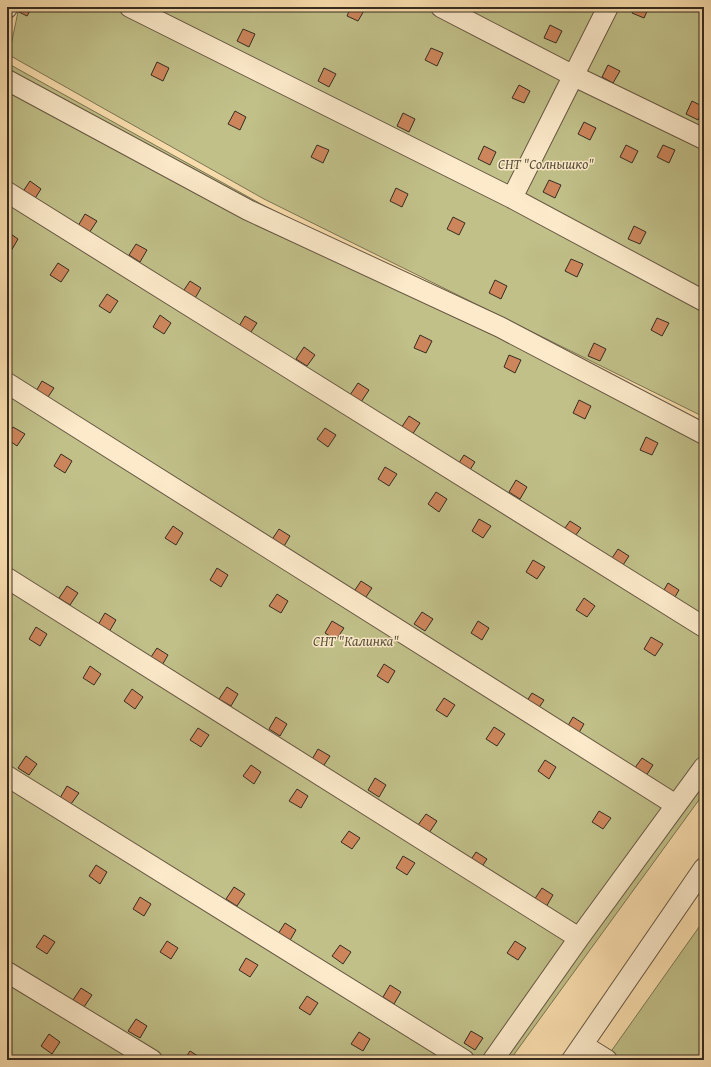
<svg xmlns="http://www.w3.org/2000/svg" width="711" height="1067" viewBox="0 0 711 1067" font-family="'Gentium Book Plus',serif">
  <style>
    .green { fill: #c1c089; stroke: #7c7655 }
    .building { fill: #cd865c; stroke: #362c21 }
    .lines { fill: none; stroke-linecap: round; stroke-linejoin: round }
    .minor-casing { stroke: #675844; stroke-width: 22 }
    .minor { stroke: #fceaca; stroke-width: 20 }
    .labels { text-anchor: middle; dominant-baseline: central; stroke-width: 3; stroke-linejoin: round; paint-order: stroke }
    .park-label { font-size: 14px; font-style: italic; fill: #59513b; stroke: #fceaca }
  </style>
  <rect width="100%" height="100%" fill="#fadeae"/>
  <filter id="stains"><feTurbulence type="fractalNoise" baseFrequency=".005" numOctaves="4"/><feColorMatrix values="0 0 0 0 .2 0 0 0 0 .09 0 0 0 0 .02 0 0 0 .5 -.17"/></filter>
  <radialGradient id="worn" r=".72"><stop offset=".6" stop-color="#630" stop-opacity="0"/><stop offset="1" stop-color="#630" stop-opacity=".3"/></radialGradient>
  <path class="green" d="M 19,7 L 704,7 L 704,417 L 264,199 L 9,55 Z
    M 7,63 L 261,204 L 704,423 L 704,793 L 510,1060 L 7,1060 Z
    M 704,920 L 704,1060 L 605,1060 Z"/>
  <path class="building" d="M 17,7 L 32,7 L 27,16 L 15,10 Z
    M 351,7 L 361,7 L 365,9 L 358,21 L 347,16 Z
    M 634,7 L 649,7 L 644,18 L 632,13 Z
    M 550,25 L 562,31 L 556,43 L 544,38 Z
    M 243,29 L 255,34 L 249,47 L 237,41 Z
    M 431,48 L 443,53 L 437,66 L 425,60 Z
    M 157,62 L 169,68 L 163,81 L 151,75 Z
    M 608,65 L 620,71 L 613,83 L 602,77 Z
    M 324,68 L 336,74 L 329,87 L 318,81 Z
    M 519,85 L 530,91 L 524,103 L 512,98 Z
    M 692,101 L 704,107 L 698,120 L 686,114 Z
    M 235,111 L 246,117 L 240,130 L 228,124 Z
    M 403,113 L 415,119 L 409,132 L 397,126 Z
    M 584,122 L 596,128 L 590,140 L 578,134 Z
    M 317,145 L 329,150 L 323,163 L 311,157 Z
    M 626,145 L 638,151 L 632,163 L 620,157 Z
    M 663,145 L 675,150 L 669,163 L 657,157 Z
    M 484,146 L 496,152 L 490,165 L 478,159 Z
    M 549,180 L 561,185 L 555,198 L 543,192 Z
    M 30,181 L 41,189 L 34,200 L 22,193 Z
    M 396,188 L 408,194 L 402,207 L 390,201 Z
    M 85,214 L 97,221 L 89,233 L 78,226 Z
    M 453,217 L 465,223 L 459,235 L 447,229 Z
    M 634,226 L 646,232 L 640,244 L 628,239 Z
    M 8,232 L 18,239 L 11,251 L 7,249 Z
    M 136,244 L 147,250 L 140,262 L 129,255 Z
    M 571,259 L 583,264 L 577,277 L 565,271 Z
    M 58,263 L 69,270 L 61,282 L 50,275 Z
    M 495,280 L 507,286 L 501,299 L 489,293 Z
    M 190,281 L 201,288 L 194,300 L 182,293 Z
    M 107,294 L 118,301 L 110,313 L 99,306 Z
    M 160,315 L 171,323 L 164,334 L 153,327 Z
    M 245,316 L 257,323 L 249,335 L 238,328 Z
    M 657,318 L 669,323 L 662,336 L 651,330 Z
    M 420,335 L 432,341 L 426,353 L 414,348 Z
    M 594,343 L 606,349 L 600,361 L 588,356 Z
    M 304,347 L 315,355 L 307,366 L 296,359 Z
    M 509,355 L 521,360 L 515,373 L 504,367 Z
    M 42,381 L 54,388 L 46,400 L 35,393 Z
    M 358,383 L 369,390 L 361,402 L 350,395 Z
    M 579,400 L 591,406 L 585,419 L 573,413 Z
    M 409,416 L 420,423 L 412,435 L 401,428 Z
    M 13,427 L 25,434 L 17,446 L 7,439 L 7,437 Z
    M 325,428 L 336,435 L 328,447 L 317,439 Z
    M 646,437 L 658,443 L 652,455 L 640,450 Z
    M 61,454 L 72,461 L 65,473 L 54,466 Z
    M 464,455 L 475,462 L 468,473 L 457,466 Z
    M 385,467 L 397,474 L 389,486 L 378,479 Z
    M 516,480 L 527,487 L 520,499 L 509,492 Z
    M 436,492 L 447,499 L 439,512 L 428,504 Z
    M 479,519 L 491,526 L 483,538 L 472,531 Z
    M 570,521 L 581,528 L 573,539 L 562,532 Z
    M 173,526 L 183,533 L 176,545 L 165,538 Z
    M 279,529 L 290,536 L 283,548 L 271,541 Z
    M 618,549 L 629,556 L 621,568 L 610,561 Z
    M 533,560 L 545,567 L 537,579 L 526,572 Z
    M 217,568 L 228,575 L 221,587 L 210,580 Z
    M 361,581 L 372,588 L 364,600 L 353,593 Z
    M 668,583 L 679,590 L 672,602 L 661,595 Z
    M 67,586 L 78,593 L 70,605 L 59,598 Z
    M 277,594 L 288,601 L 281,613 L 269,606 Z
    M 584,598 L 595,606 L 587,617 L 576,610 Z
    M 422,612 L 433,619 L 425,631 L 414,624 Z
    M 105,613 L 116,620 L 109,632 L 98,625 Z
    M 332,621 L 344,628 L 336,640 L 325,633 Z
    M 478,621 L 489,628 L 482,640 L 471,633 Z
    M 36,627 L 47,634 L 40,646 L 29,639 Z
    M 651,637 L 663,644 L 655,656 L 644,649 Z
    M 157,648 L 168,655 L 161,667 L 149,660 Z
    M 384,664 L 395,671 L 388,683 L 377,676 Z
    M 90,666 L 101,674 L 94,685 L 83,678 Z
    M 227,687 L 238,694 L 231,706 L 219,699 Z
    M 132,689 L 143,697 L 135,709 L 124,701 Z
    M 532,693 L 544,700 L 536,712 L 525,704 Z
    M 444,698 L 455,705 L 447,717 L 436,710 Z
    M 276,717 L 287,724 L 280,736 L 269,729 Z
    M 573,717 L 584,724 L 577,736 L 566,729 Z
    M 494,727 L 505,734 L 497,746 L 486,739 Z
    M 198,728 L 209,735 L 201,747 L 190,740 Z
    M 318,749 L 330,756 L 322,768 L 311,761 Z
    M 26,756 L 37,764 L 29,775 L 18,768 Z
    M 642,758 L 653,765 L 646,776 L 634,769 Z
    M 545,760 L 556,767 L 549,779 L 538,771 Z
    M 251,765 L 261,772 L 254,784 L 243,776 Z
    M 375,778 L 386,785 L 379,797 L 368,790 Z
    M 67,786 L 79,793 L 71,804 L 60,798 Z
    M 297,789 L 308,796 L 301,808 L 289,801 Z
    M 599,811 L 611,818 L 603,829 L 592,822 Z
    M 426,814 L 437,821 L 429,833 L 418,825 Z
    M 349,831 L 360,838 L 352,849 L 341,842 Z
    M 476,852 L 487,859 L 479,871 L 468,864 Z
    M 403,856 L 415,863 L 407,875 L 396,868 Z
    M 96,865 L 107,872 L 100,884 L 89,876 Z
    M 234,887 L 245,894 L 237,906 L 226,899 Z
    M 542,888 L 553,895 L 546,907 L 534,900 Z
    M 140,897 L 151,904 L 144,916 L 133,909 Z
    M 285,923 L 296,930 L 289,942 L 278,934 Z
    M 44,935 L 55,942 L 47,954 L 36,947 Z
    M 167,941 L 178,948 L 171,959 L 160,952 Z
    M 515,941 L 526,948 L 518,960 L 507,953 Z
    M 340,945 L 351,952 L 343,964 L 332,956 Z
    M 246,958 L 258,965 L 250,977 L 239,970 Z
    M 390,985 L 401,992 L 394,1004 L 383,997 Z
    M 81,988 L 92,995 L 84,1007 L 73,1000 Z
    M 307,996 L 318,1003 L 310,1015 L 299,1008 Z
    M 136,1019 L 147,1026 L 140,1038 L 128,1031 Z
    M 471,1031 L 483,1038 L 475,1050 L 464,1043 Z
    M 359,1032 L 370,1039 L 363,1051 L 351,1044 Z
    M 49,1034 L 60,1042 L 52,1054 L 41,1046 Z
    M 190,1051 L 201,1058 L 200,1060 L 184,1060 Z"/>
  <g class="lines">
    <g class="minor-casing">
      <path id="minor" d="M 130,7 L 512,198 L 704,301
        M 441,7 L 574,76 L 704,139
        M 7,8 L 7,7
        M 7,80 L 248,210 L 500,327 L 704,434
        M 7,192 L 704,627
        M 512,198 L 608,7
        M 7,383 L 676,805
        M 7,578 L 579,938
        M 7,776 L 464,1060
        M 7,972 L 152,1060
        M 583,1045 L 607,1060
        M 493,1060 L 579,938 L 704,767
        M 572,1060 L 704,868"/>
    </g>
    <use href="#minor" class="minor"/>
  </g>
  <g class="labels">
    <g class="park-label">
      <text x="546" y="164">СНТ "Солнышко"</text>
      <text x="356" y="641">СНТ "Калинка"</text>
    </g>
  </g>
  <rect width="711" height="1067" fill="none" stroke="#fadeae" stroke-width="24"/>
  <rect x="8" y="8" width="695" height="1051" fill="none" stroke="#362c21" stroke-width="2"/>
  <rect x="12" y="12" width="687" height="1043" fill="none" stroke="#362c21"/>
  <rect width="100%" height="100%" filter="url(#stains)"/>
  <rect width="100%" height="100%" fill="url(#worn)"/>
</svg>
